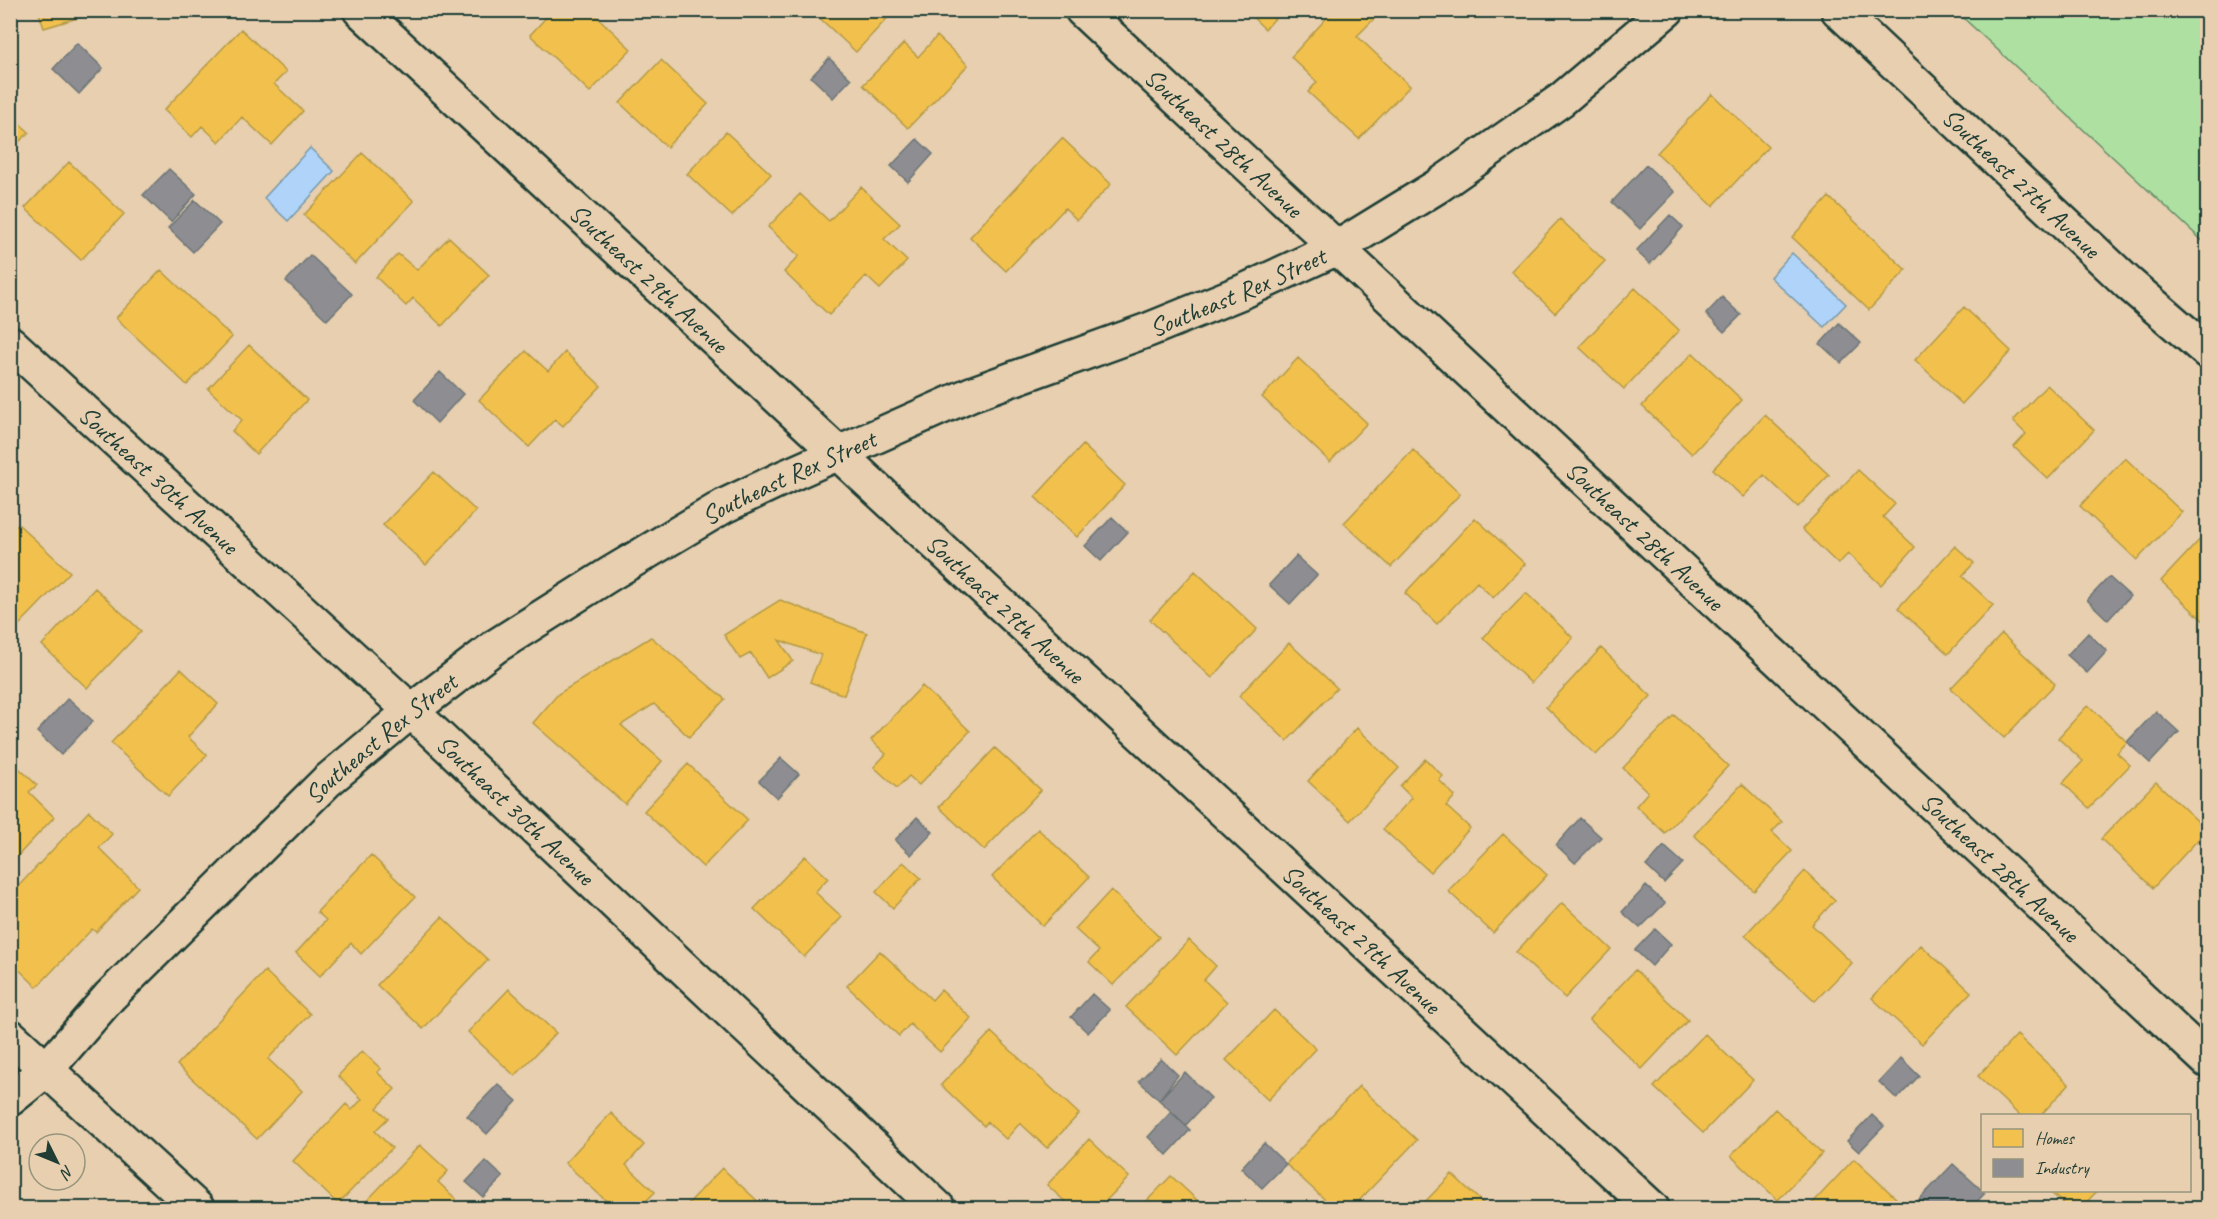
<svg xmlns="http://www.w3.org/2000/svg" width="2218" height="1219" viewBox="0 0 2218 1219" font-family="Caveat,sans-serif">
  <style>
    .green { fill: #aee0a1; stroke: #668e6a; stroke-width: 1.5 }
    .water { fill: #b0d4f9; stroke: #7698aa; stroke-width: 1.5 }
    .homes { fill: #f2c14e; stroke: #b39946; stroke-width: 1.5 }
    .industry { fill: #8d8d92; stroke: #6c7576; stroke-width: 1.5 }
    .lines { fill: none; stroke-linecap: round; stroke-linejoin: round }
    .minor-casing { stroke: #1f3d34; stroke-width: 38 }
    .minor { stroke: #e7cfaf; stroke-width: 33 }
    .labels { text-anchor: middle; dominant-baseline: central; stroke-width: 6; stroke-linejoin: round; paint-order: stroke }
    .street-label { font-size: 26px; fill: #1f3d34; stroke: #e7cfaf }
  </style>
  <rect width="100%" height="100%" fill="#e7cfaf"/>
  <filter id="ink" filterUnits="userSpaceOnUse"><feTurbulence type="fractalNoise" baseFrequency=".0167" numOctaves="2"/><feDisplacementMap in="SourceGraphic" scale="12" xChannelSelector="R" yChannelSelector="G"/><feConvolveMatrix kernelMatrix="1 2 1 2 8 2 1 2 1" color-interpolation-filters="sRGB"/></filter>
  <g filter="url(#ink)">
    <path class="green" d="M 1956,11 L 2207,11 L 2207,245 Z"/>
    <path class="water" d="M 310,148 L 334,171 L 288,221 L 264,198 Z
      M 1792,253 L 1846,304 L 1824,327 L 1770,277 Z"/>
    <path class="homes" d="M 38,10 L 104,10 L 44,28 Z
      M 553,10 L 590,10 L 631,49 L 590,92 L 530,35 Z
      M 811,10 L 891,10 L 893,12 L 856,52 Z
      M 1245,10 L 1283,10 L 1265,29 Z
      M 1334,10 L 1372,10 L 1377,16 L 1357,36 L 1410,86 L 1359,139 L 1308,92 L 1317,82 L 1291,57 Z
      M 241,29 L 286,72 L 274,84 L 303,111 L 272,145 L 242,117 L 219,142 L 202,126 L 192,137 L 164,110 Z
      M 937,36 L 968,65 L 908,128 L 863,85 L 904,43 L 918,57 Z
      M 661,60 L 708,104 L 667,147 L 620,103 Z
      M 1712,94 L 1768,147 L 1713,206 L 1657,153 Z
      M 10,115 L 29,132 L 10,151 Z
      M 726,132 L 771,174 L 732,216 L 687,174 Z
      M 1062,138 L 1111,184 L 1077,220 L 1065,208 L 1006,271 L 970,237 Z
      M 362,153 L 414,201 L 355,264 L 304,215 Z
      M 69,162 L 124,214 L 81,260 L 25,208 Z
      M 861,187 L 900,224 L 884,239 L 907,261 L 880,289 L 866,276 L 829,315 L 784,272 L 799,256 L 768,227 L 800,194 L 829,221 Z
      M 1829,197 L 1906,270 L 1869,310 L 1792,237 Z
      M 1560,219 L 1605,261 L 1555,313 L 1511,271 Z
      M 449,237 L 489,275 L 442,326 L 413,298 L 406,306 L 376,277 L 398,254 L 417,270 Z
      M 161,270 L 232,337 L 187,385 L 116,318 Z
      M 1635,288 L 1679,330 L 1624,389 L 1579,347 Z
      M 1964,307 L 2011,351 L 1962,404 L 1915,360 Z
      M 249,345 L 307,400 L 256,454 L 232,431 L 242,420 L 208,389 Z
      M 526,351 L 548,371 L 565,352 L 601,386 L 563,426 L 555,419 L 529,447 L 479,400 Z
      M 1693,353 L 1742,400 L 1692,454 L 1642,406 Z
      M 1298,358 L 1367,423 L 1330,462 L 1262,397 Z
      M 2047,385 L 2094,430 L 2048,479 L 2014,447 L 2026,434 L 2013,421 Z
      M 1765,415 L 1829,475 L 1798,507 L 1764,475 L 1743,497 L 1713,469 Z
      M 1083,445 L 1125,485 L 1077,537 L 1035,497 Z
      M 1413,450 L 1460,494 L 1391,567 L 1344,523 Z
      M 2125,458 L 2182,512 L 2137,560 L 2080,506 Z
      M 1858,470 L 1895,504 L 1883,517 L 1915,547 L 1881,585 L 1848,554 L 1838,564 L 1802,529 Z
      M 434,472 L 476,511 L 426,565 L 383,525 Z
      M 1475,518 L 1525,564 L 1493,598 L 1477,582 L 1437,624 L 1405,593 Z
      M 18,524 L 70,572 L 20,624 L 10,615 L 10,532 Z
      M 2208,531 L 2208,625 L 2161,581 Z
      M 1955,546 L 1974,563 L 1962,576 L 1993,605 L 1948,654 L 1898,608 Z
      M 1195,571 L 1257,629 L 1212,678 L 1150,620 Z
      M 95,588 L 141,631 L 87,688 L 42,645 Z
      M 1526,593 L 1573,638 L 1531,683 L 1483,638 Z
      M 780,600 L 867,633 L 844,695 L 810,682 L 821,655 L 779,640 L 793,661 L 767,678 L 751,653 L 740,659 L 724,635 Z
      M 2002,634 L 2055,684 L 2004,738 L 1951,688 Z
      M 651,637 L 725,699 L 689,737 L 654,704 L 621,725 L 662,761 L 625,804 L 533,723 L 558,694 Z
      M 1289,643 L 1337,688 L 1287,741 L 1239,696 Z
      M 1601,648 L 1651,696 L 1596,755 L 1546,707 Z
      M 181,669 L 218,704 L 188,737 L 207,755 L 168,796 L 111,743 Z
      M 922,686 L 970,731 L 919,785 L 909,776 L 897,788 L 874,767 L 886,754 L 871,740 Z
      M 2088,705 L 2127,742 L 2117,753 L 2130,765 L 2089,808 L 2063,783 L 2083,761 L 2058,738 Z
      M 1674,715 L 1728,766 L 1665,833 L 1636,806 L 1648,792 L 1623,768 Z
      M 1357,728 L 1399,768 L 1350,821 L 1308,781 Z
      M 995,748 L 1041,790 L 984,850 L 939,807 Z
      M 1425,759 L 1443,776 L 1439,780 L 1455,796 L 1446,806 L 1470,828 L 1430,872 L 1383,829 L 1412,798 L 1400,786 Z
      M 10,760 L 37,785 L 29,792 L 54,817 L 10,864 Z
      M 688,764 L 748,820 L 703,867 L 644,811 Z
      M 2156,782 L 2207,830 L 2153,888 L 2101,839 Z
      M 1742,784 L 1782,822 L 1772,832 L 1792,851 L 1754,891 L 1694,835 Z
      M 89,811 L 112,834 L 99,848 L 138,887 L 96,932 L 92,929 L 37,987 L 10,961 L 10,895 Z
      M 1038,829 L 1089,877 L 1043,926 L 992,877 Z
      M 1503,834 L 1547,875 L 1493,933 L 1448,891 Z
      M 371,855 L 415,897 L 361,954 L 351,943 L 320,976 L 296,953 L 326,920 L 317,912 Z
      M 805,856 L 828,878 L 815,892 L 842,917 L 804,957 L 754,909 Z
      M 903,862 L 921,878 L 893,908 L 876,892 Z
      M 1805,871 L 1835,900 L 1812,925 L 1852,963 L 1815,1001 L 1745,935 Z
      M 1111,890 L 1159,937 L 1113,985 L 1089,962 L 1099,951 L 1075,929 Z
      M 1562,903 L 1611,949 L 1565,998 L 1516,952 Z
      M 442,917 L 488,960 L 423,1029 L 377,985 Z
      M 1189,940 L 1216,966 L 1204,980 L 1227,1002 L 1177,1055 L 1126,1007 Z
      M 1921,945 L 1971,992 L 1922,1044 L 1872,998 Z
      M 880,951 L 932,1000 L 941,990 L 971,1018 L 940,1052 L 910,1024 L 899,1036 L 847,986 Z
      M 1635,970 L 1688,1020 L 1642,1069 L 1589,1019 Z
      M 265,971 L 310,1014 L 268,1059 L 302,1091 L 257,1139 L 177,1065 Z
      M 509,989 L 556,1033 L 515,1076 L 468,1032 Z
      M 1274,1010 L 1316,1049 L 1268,1100 L 1226,1060 Z
      M 991,1032 L 1079,1114 L 1047,1148 L 1020,1123 L 1006,1139 L 987,1122 L 984,1126 L 941,1085 Z
      M 1705,1034 L 1753,1080 L 1703,1133 L 1654,1087 Z
      M 2017,1035 L 2069,1084 L 2040,1116 L 2020,1116 L 1978,1076 Z
      M 362,1051 L 381,1069 L 377,1072 L 395,1089 L 377,1108 L 388,1118 L 375,1131 L 392,1148 L 338,1204 L 293,1161 L 346,1104 L 352,1110 L 362,1099 L 338,1076 Z
      M 1359,1086 L 1417,1140 L 1352,1208 L 1334,1208 L 1286,1164 Z
      M 1775,1109 L 1822,1153 L 1778,1200 L 1731,1156 Z
      M 611,1113 L 644,1145 L 626,1165 L 655,1192 L 639,1208 L 614,1208 L 565,1163 Z
      M 1089,1139 L 1129,1177 L 1099,1208 L 1072,1208 L 1047,1185 Z
      M 420,1145 L 448,1171 L 438,1182 L 456,1199 L 447,1208 L 360,1208 Z
      M 1854,1159 L 1899,1201 L 1892,1208 L 1808,1208 Z
      M 722,1168 L 765,1208 L 684,1208 Z
      M 1452,1174 L 1488,1208 L 1419,1208 Z
      M 1171,1176 L 1197,1200 L 1189,1208 L 1140,1208 Z
      M 2048,1190 L 2098,1190 L 2081,1208 L 2068,1208 Z"/>
    <path class="industry" d="M 77,43 L 103,68 L 79,94 L 53,69 Z
      M 829,58 L 851,79 L 833,98 L 811,77 Z
      M 917,139 L 933,154 L 908,182 L 891,166 Z
      M 1646,165 L 1675,192 L 1640,229 L 1612,202 Z
      M 169,169 L 196,194 L 171,222 L 143,195 Z
      M 195,200 L 220,224 L 193,252 L 168,228 Z
      M 1670,215 L 1683,227 L 1650,264 L 1636,251 Z
      M 310,255 L 352,294 L 327,320 L 286,281 Z
      M 1722,297 L 1741,315 L 1724,332 L 1706,314 Z
      M 1839,323 L 1861,343 L 1841,363 L 1820,344 Z
      M 440,372 L 463,394 L 437,423 L 414,400 Z
      M 1112,517 L 1128,532 L 1101,561 L 1085,546 Z
      M 1296,556 L 1317,575 L 1290,604 L 1269,585 Z
      M 2109,577 L 2130,596 L 2108,620 L 2087,600 Z
      M 2088,633 L 2107,651 L 2087,673 L 2067,655 Z
      M 68,698 L 93,721 L 61,755 L 37,732 Z
      M 2156,711 L 2179,732 L 2150,763 L 2127,742 Z
      M 781,758 L 799,774 L 777,798 L 759,781 Z
      M 917,817 L 933,832 L 911,855 L 895,840 Z
      M 1580,818 L 1601,837 L 1575,863 L 1556,845 Z
      M 1664,846 L 1683,863 L 1664,883 L 1646,866 Z
      M 1646,886 L 1665,903 L 1640,928 L 1622,912 Z
      M 1655,929 L 1671,944 L 1652,966 L 1635,950 Z
      M 1092,994 L 1110,1010 L 1088,1033 L 1071,1017 Z
      M 1901,1058 L 1919,1076 L 1897,1099 L 1879,1082 Z
      M 1161,1059 L 1178,1075 L 1159,1100 L 1139,1081 Z
      M 1185,1072 L 1211,1098 L 1186,1125 L 1159,1100 Z
      M 498,1084 L 517,1101 L 487,1134 L 467,1116 Z
      M 1171,1112 L 1190,1130 L 1167,1155 L 1148,1137 Z
      M 1872,1115 L 1884,1126 L 1859,1152 L 1847,1141 Z
      M 1264,1143 L 1286,1164 L 1262,1188 L 1241,1168 Z
      M 486,1161 L 503,1177 L 483,1197 L 466,1182 Z
      M 1953,1164 L 1985,1193 L 1971,1208 L 1914,1208 L 1912,1207 Z"/>
    <g class="lines">
      <g class="minor-casing">
        <g id="minor">
          <path id="s1" d="M 360,10 L 1652,1208"/>
          <path id="s2" d="M 1082,10 L 2208,1061"/>
          <path id="s3" d="M 1838,10 L 2128,283 L 2208,352"/>
          <path id="s4" d="M 10,343 L 411,711 L 938,1208"/>
          <path d="M 10,1036 L 197,1208"/>
          <path id="s5" d="M 10,1099 L 46,1070 L 110,996 L 327,781 L 411,711 L 496,646 L 610,574 L 724,506 L 787,476 L 971,394 L 1148,330 L 1244,291 L 1337,248 L 1438,186 L 1561,100 L 1667,10"/>
        </g>
      </g>
      <use href="#minor" class="minor"/>
    </g>
  </g>
  <g class="labels">
    <g class="street-label">
      <text stroke="none"><textPath href="#s2" startOffset="194">Southeast 28th Avenue</textPath></text>
      <text stroke="none"><textPath href="#s3" startOffset="252">Southeast 27th Avenue</textPath></text>
      <text stroke="none"><textPath href="#s1" startOffset="394">Southeast 29th Avenue</textPath></text>
      <text stroke="none"><textPath href="#s5" startOffset="1490">Southeast Rex Street</textPath></text>
      <text stroke="none"><textPath href="#s5" startOffset="1004">Southeast Rex Street</textPath></text>
      <text stroke="none"><textPath href="#s4" startOffset="202">Southeast 30th Avenue</textPath></text>
      <text stroke="none"><textPath href="#s2" startOffset="770">Southeast 28th Avenue</textPath></text>
      <text stroke="none"><textPath href="#s1" startOffset="880">Southeast 29th Avenue</textPath></text>
      <text stroke="none"><textPath href="#s5" startOffset="518">Southeast Rex Street</textPath></text>
      <text stroke="none"><textPath href="#s4" startOffset="688">Southeast 30th Avenue</textPath></text>
      <text stroke="none"><textPath href="#s2" startOffset="1256">Southeast 28th Avenue</textPath></text>
      <text stroke="none"><textPath href="#s1" startOffset="1366">Southeast 29th Avenue</textPath></text>
    </g>
  </g>
  <rect width="2218" height="1219" fill="none" stroke="#e7cfaf" stroke-width="36"/>
  <rect x="18" y="18" width="2182" height="1183" fill="none" stroke="#1f3d34" stroke-width="2" filter="url(#ink)"/>
  <rect x="1981" y="1114" width="210" height="78" fill="#e7cfaf" stroke="#97957e" stroke-width="1.5"/>
  <rect x="1993" y="1129" width="30" height="18" fill="#f2c14e" stroke="#97957e" stroke-width="1.5"/>
  <text x="2035" y="1144" font-size="18" fill="#1f3d34">Homes</text>
  <rect x="1993" y="1159" width="30" height="18" fill="#8d8d92" stroke="#97957e" stroke-width="1.5"/>
  <text x="2035" y="1174" font-size="18" fill="#1f3d34">Industry</text>
  <g transform="translate(57 1162) rotate(133)"><circle r="28" fill="#e7cfaf" stroke="#97957e" stroke-width="1.5"/>
  <path d="M0-4.5L10 22L0 15L-10 22Z" fill="#1f3d34"/>
  <text y="-9" font-size="16" font-weight="bold" text-anchor="middle" fill="#1f3d34">N</text>
  </g>
</svg>
